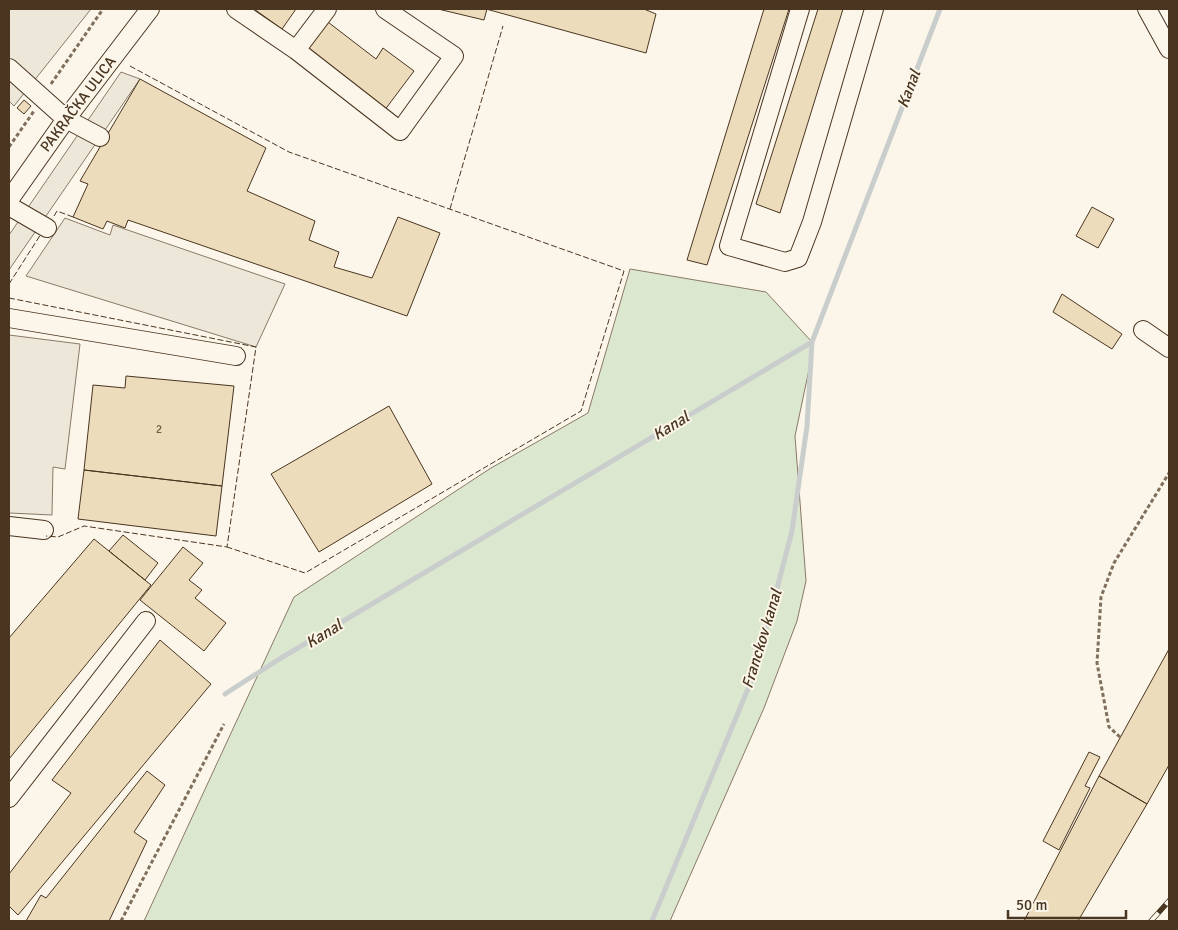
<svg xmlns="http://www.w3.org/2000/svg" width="1178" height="930" viewBox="0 0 1178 930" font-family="Signika,sans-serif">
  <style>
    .green { fill: #dce7d0; stroke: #887966 }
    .parking { fill: #ede7d9; stroke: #887966 }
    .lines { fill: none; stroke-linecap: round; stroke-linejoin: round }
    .stream { stroke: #c9cecd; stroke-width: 5 }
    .building { fill: #ecdcbc; stroke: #4a3520 }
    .minor-casing { stroke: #4a3520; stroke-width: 20 }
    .path { stroke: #7f6f5c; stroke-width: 3; stroke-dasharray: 4 2.5; stroke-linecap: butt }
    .minor { stroke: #fbf6e9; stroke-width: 18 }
    .rail-casing { stroke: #4a3520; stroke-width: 5.5 }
    .rail { stroke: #fbf6e9; stroke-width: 4; stroke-dasharray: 11; stroke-linecap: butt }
    .fence { stroke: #4a3520; stroke-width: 1; stroke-dasharray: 6 2.5; stroke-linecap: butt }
    .labels { text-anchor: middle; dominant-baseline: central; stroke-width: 4; stroke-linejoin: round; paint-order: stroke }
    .number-label { font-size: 12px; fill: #725f47 }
    .street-label { font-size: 15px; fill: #4a3520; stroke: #fbf6e9 }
    .water-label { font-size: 16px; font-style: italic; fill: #4a3520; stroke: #fbf6e9 }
  </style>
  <rect width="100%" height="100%" fill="#fbf6e9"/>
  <path class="green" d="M 630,269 L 766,292 L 812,342 L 811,360 L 795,436 L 806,581 L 797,621 L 764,708 L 670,921 L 144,921 L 294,597 L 491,468 L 588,413 Z"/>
  <path class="parking" d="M 9,9 L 91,9 L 14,106 L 9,101 Z
    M 121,72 L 140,79 L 9,270 L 9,235 Z
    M 65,218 L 110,235 L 113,225 L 285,284 L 256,347 L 26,276 Z
    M 9,335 L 80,344 L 65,469 L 53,467 L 52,515 L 9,513 Z"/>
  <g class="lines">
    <path class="stream" d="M 225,694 L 281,658 L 812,342 L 940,9
      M 652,921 L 752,679 L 773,604 L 792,531 L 807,426 L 812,342"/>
  </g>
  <path class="building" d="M 254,9 L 296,9 L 282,29 Z
    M 438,9 L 487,9 L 484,20 Z
    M 486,9 L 644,9 L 656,14 L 646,53 Z
    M 764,9 L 789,9 L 707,265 L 687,260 Z
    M 818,9 L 843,9 L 780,213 L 756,204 Z
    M 324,19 L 376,59 L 383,48 L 414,71 L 384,111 L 301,49 Z
    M 140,79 L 266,148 L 247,191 L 315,221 L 309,240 L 339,252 L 334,267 L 372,278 L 398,217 L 440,233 L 407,316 L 128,220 L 125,228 L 107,221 L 103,229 L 73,217 L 88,184 L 80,181 Z
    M 24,100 L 31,106 L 24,114 L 17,108 Z
    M 1092,207 L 1114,219 L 1098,248 L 1076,236 Z
    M 1062,294 L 1122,334 L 1112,349 L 1053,312 Z
    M 126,376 L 234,386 L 222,486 L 84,470 L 93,385 L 125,388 Z
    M 389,406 L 432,484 L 319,552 L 271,474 Z
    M 84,470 L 222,486 L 216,536 L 78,519 Z
    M 123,535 L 158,563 L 145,580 L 109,551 Z
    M 94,539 L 151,585 L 9,759 L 9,638 Z
    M 183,547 L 203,563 L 189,580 L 202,590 L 195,598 L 226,623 L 204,651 L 140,600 Z
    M 160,640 L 211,684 L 18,915 L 9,906 L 9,874 L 71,793 L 52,780 Z
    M 1169,649 L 1169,765 L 1147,804 L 1099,776 Z
    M 1089,752 L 1100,757 L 1085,786 L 1090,788 L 1059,850 L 1043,841 Z
    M 147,771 L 165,785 L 134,832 L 147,841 L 109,921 L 26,921 L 41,895 L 46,898 Z
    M 1099,776 L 1147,804 L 1078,921 L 1024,921 Z"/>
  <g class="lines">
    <g class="minor-casing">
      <path id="minor" d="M 236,9 L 296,50 L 400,131 L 454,56 L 385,9
        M 800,9 L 729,246 L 785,262 L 798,258 L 812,222 L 874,9
        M 1147,9 L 1169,49
        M 296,50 L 327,9
        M 9,68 L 66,119 L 100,137
        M 9,200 L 66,119 L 150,9
        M 9,206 L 47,228
        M 9,318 L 236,356
        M 1143,330 L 1169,348
        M 9,526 L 44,530
        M 9,798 L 146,621"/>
    </g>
    <path class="path" d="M 51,84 L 103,9
      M 9,147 L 34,111
      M 1120,737 L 1109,727 L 1097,663 L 1101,597 L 1114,563 L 1169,473
      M 121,921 L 224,724"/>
    <use href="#minor" class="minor"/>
    <g class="rail-casing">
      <path id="rail" d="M 1151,921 L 1169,901"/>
    </g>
    <use href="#rail" class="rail"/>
    <path class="fence" d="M 130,66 L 289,152 L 624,271 L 581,411 L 305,573 L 227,547
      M 450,209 L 503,26
      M 54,216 L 57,211 L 73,217
      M 9,284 L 41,234
      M 9,298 L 256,347 L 227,547 L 84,526 L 58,537 L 46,536"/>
  </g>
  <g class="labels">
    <g class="number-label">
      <text x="159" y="429">2</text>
    </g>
    <g class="street-label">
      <text transform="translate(78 104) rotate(-53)">PAKRAČKA ULICA</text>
    </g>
    <g class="water-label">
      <text transform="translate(909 89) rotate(-69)">Kanal</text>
      <text transform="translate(671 426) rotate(-31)">Kanal</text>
      <text transform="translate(324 634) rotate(-31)">Kanal</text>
      <text transform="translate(762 639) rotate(-73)">Franckov kanal</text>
    </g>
  </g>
  <rect width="1178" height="930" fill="none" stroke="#4a3520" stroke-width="20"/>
  <path d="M1008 910v8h118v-8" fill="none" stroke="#4a3520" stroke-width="2.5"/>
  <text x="1016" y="910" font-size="15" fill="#4a3520" stroke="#fbf6e9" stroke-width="4" paint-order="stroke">50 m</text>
</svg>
